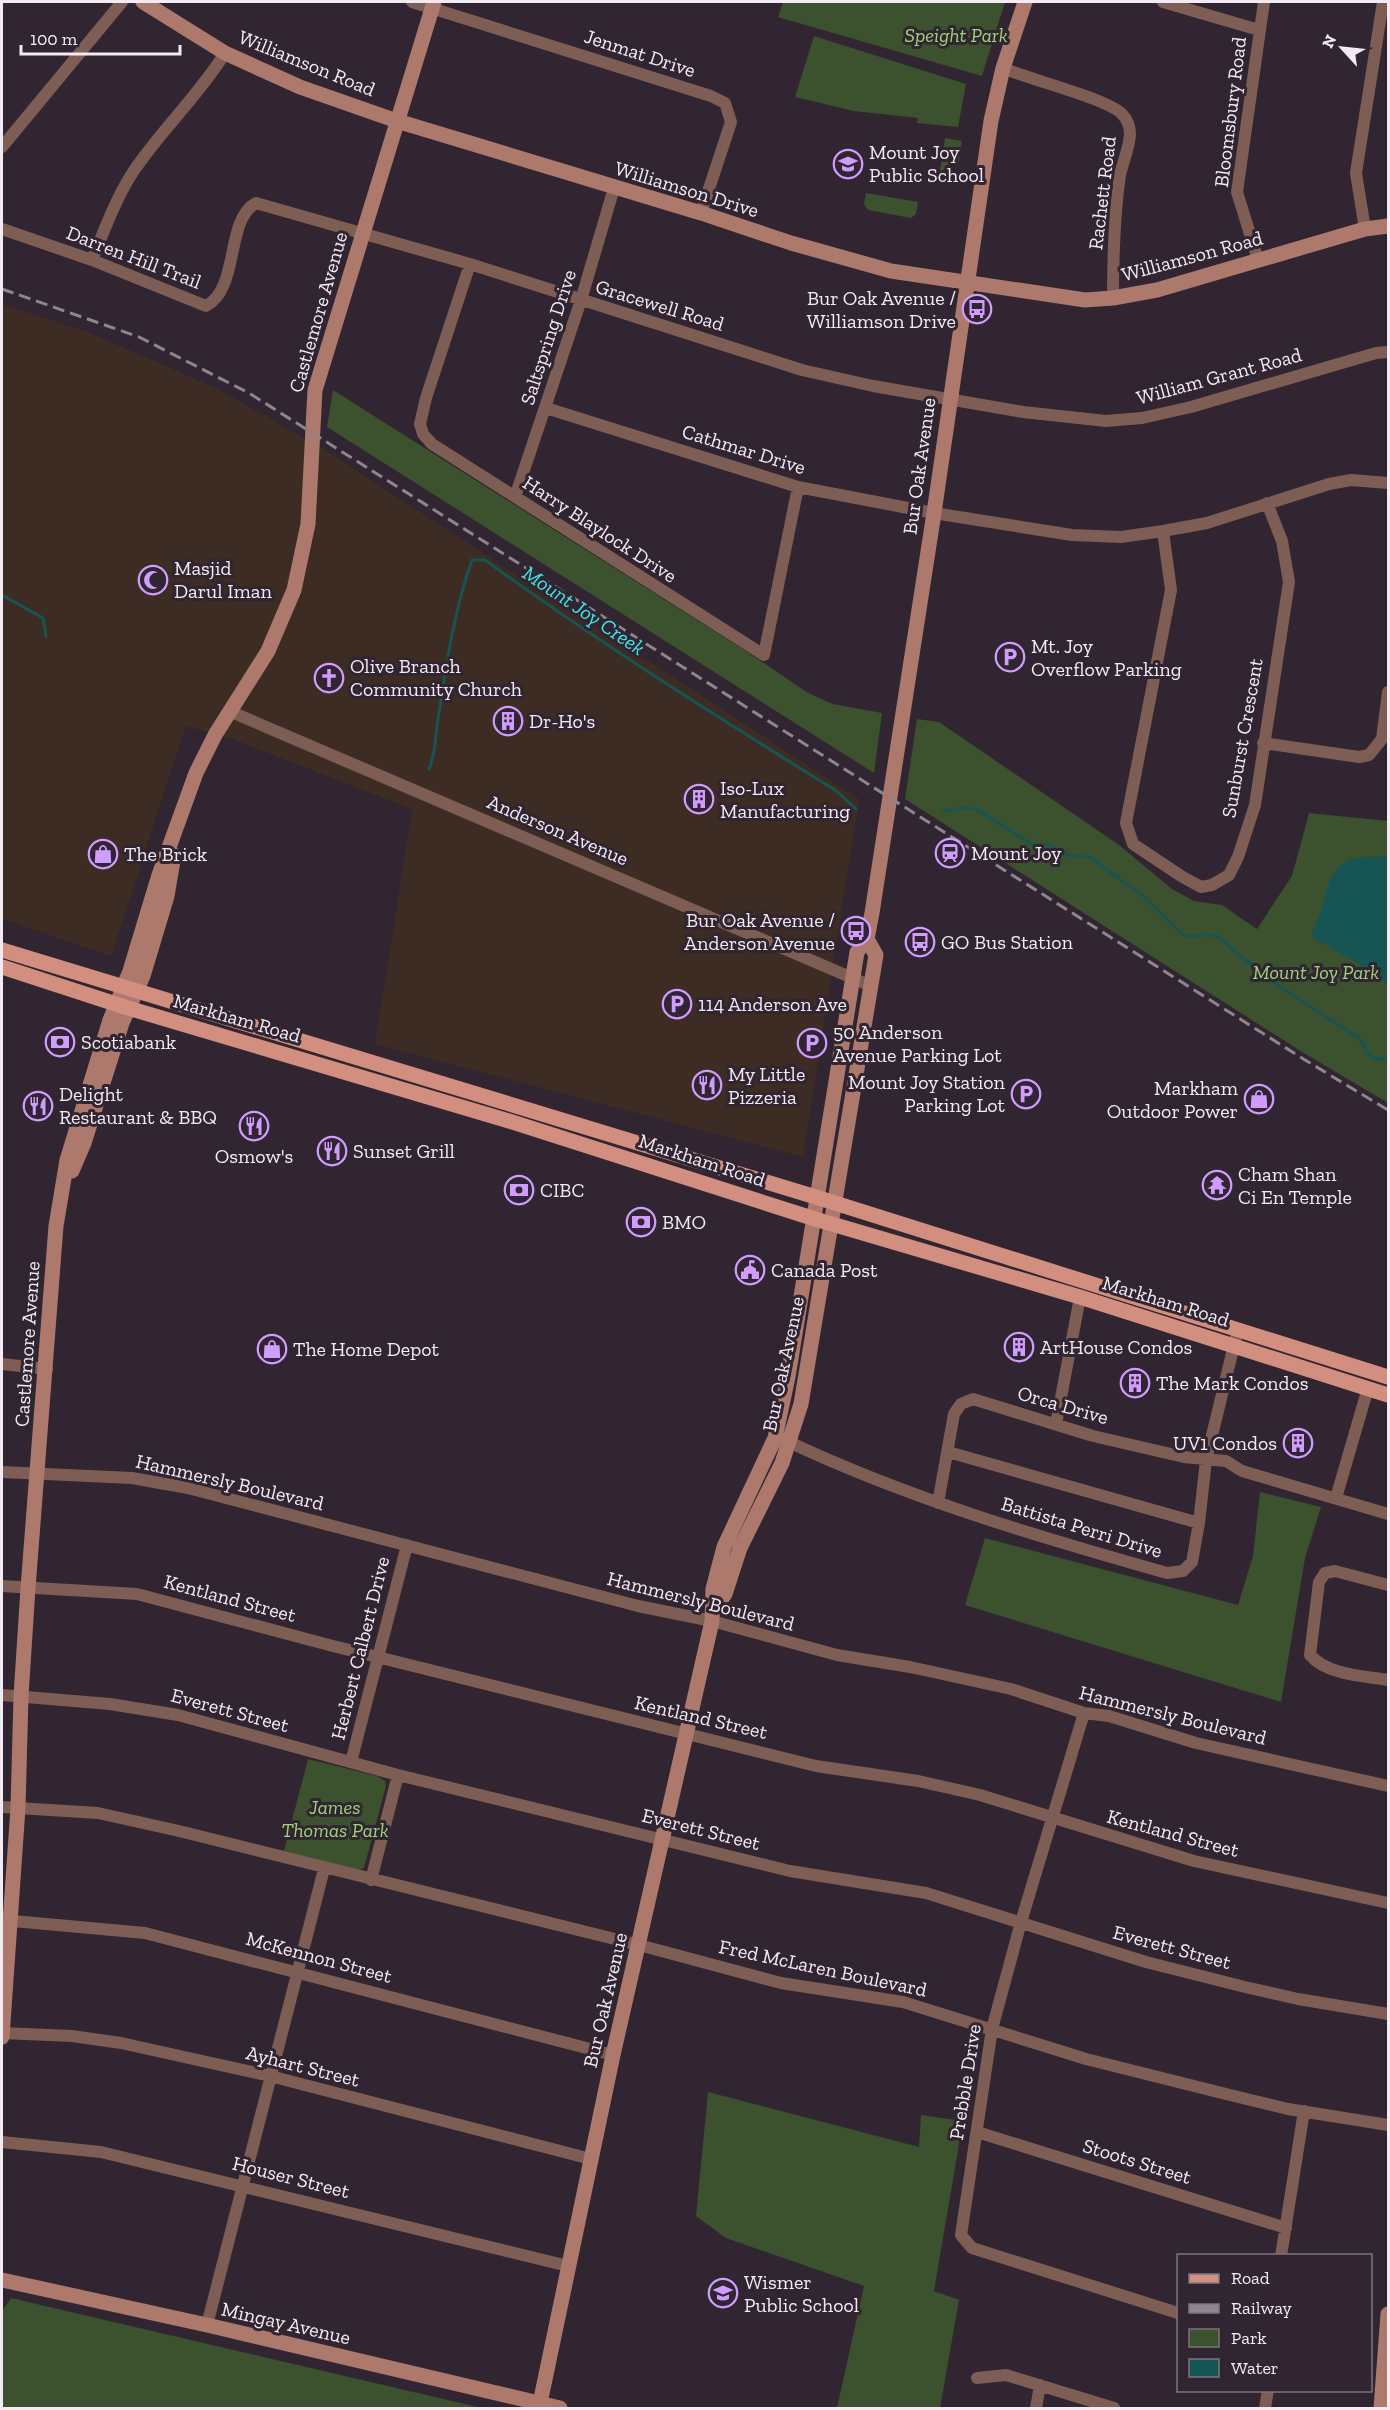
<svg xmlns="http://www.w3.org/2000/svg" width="1390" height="2410" viewBox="0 0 1390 2410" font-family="'Zilla Slab',serif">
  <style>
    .industrial { fill: #3d2c23 }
    .green { fill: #3c512e }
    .water { fill: #175555 }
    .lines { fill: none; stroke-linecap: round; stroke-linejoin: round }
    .stream { stroke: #175555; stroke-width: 3 }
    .street { stroke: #7e5d55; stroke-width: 12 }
    .secondary { stroke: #ad796c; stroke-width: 15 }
    .primary { stroke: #d28e7e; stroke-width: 15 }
    .rail { stroke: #8e858f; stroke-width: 3; stroke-dasharray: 12 6; stroke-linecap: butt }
    .labels { text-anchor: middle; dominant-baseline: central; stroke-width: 6; stroke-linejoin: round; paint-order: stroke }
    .park-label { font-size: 20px; font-style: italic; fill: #9fd479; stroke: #302531 }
    .street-label { font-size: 20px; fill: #f3ebf3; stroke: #302531 }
    .poi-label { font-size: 20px; fill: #f3ebf3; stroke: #302531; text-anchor: start }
    .water-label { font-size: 21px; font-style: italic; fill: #3fe7e9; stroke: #302531 }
  </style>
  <rect width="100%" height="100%" fill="#302531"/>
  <path class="industrial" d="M 2,304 L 88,332 L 216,388 L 330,453 L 859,799 L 803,1157 L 375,1044 L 412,809 L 232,739 L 186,726 L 111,956 L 2,919 Z"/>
  <path class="green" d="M 783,2 L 1005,2 L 982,76 L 778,17 Z
    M 814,36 L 966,84 L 958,127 L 917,123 L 918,118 L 854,111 L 795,97 Z
    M 945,138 L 962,141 L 958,166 L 949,165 L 947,174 L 940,174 L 940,170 Z
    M 866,193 L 918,202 L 916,214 L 911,218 L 868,210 L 864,204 Z
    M 333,390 L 749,653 L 808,693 L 833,704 L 882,713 L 874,773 L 327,427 Z
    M 917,719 L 939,722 L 1119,845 L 1172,889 L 1194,901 L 1222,905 L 1257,929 L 1292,876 L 1309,813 L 1388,821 L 1388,1103 L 1302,1052 L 905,799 Z
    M 1260,1492 L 1321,1507 L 1305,1558 L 1281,1702 L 965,1605 L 985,1538 L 1238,1605 L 1253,1556 Z
    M 308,1759 L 377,1776 L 385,1781 L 386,1786 L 364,1868 L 359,1870 L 284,1851 Z
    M 708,2092 L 919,2147 L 921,2115 L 963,2121 L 934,2291 L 959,2300 L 940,2408 L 837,2408 L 864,2286 L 726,2238 L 696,2216 Z
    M 11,2298 L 482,2408 L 2,2408 L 2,2311 Z"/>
  <path class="water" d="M 1388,857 L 1388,984 L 1365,967 L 1315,939 L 1312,935 C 1314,923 1321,915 1323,904 C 1334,860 1343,855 1388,857 Z"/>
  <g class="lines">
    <path class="stream" d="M 2,595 L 43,618 L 46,636
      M 429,769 C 436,752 435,737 438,719 C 446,667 454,610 472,560 L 485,560 C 598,642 716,716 835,790 L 856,809
      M 943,811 L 966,808 L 978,810 L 1034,846 L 1047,844 L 1070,856 L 1090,857 L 1143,896 L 1180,932 L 1187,937 L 1208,934 L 1218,937 L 1268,979 L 1357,1037 L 1363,1043 L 1367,1054 L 1378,1059 L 1388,1058 L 1388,1063"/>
    <path class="street" d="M 412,2 L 711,96 L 725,103 L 731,122 L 701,213
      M 1163,2 L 1259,30
      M 1003,68 C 1030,80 1106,98 1122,114 C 1128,120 1130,127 1130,135 C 1129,148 1123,162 1120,175 C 1114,216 1113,257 1113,298
      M 2,147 L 122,2
      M 2,229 L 92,260 L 206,306 C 240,288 225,220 256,203 L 470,264 L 802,370 L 873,386 L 1023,412 L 1106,421 L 1142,418 L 1191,407 L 1376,353 L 1388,352
      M 1365,229 L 1356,173 L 1383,2
      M 92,260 C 105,229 116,197 135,169 C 163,128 199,95 225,53
      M 1258,260 L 1237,192 L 1264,2
      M 470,264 L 426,398 L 420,424 L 423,434 L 432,444 L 764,655 L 798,487
      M 546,408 L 798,487 L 934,513 L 1072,535 L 1121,537 L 1163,531 L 1207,523 L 1329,484 L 1351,480 L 1388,483
      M 515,497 L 581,300 L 614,188
      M 1163,531 L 1171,590 L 1126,823 L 1133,844 L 1181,876 L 1201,887 L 1212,885 L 1229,875 L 1238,857 L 1255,805 L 1289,582 L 1282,541 L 1267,503
      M 229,711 L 871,986
      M 1263,743 L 1359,757 L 1369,755 L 1382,739 L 1388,692
      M 2,1364 L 47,1369
      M 1056,1424 L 1080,1297
      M 789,1442 C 910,1499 1039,1537 1167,1573 L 1183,1571 L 1192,1562 L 1199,1523 L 1206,1460 L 1236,1337
      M 948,1452 L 1199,1523
      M 2,1472 L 132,1478 L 188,1488 L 638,1606 L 712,1621 L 837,1655 L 910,1667 L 1011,1689 L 1084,1713 L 1109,1716 L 1196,1743 L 1388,1786
      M 1336,1498 L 1368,1388
      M 938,1503 L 954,1414 L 961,1404 L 973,1399 L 1093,1436 L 1184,1457 L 1226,1461 L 1242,1471 L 1388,1514
      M 1388,1585 L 1335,1571 L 1325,1573 L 1319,1582 L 1310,1655 C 1327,1675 1364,1676 1388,1680
      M 2,1586 L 137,1594 L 329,1645 L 816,1766 L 918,1781 L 980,1795 L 1194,1861 L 1388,1903
      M 2,1695 L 110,1704 L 178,1715 L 398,1775 L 790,1871 L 926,1893 L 1146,1962 L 1245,1987 L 1298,1999 L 1388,2014
      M 1084,1713 L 1021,1922 L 992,2029 L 961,2235 L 972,2248 L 1178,2313
      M 351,1762 L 407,1545
      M 2,1807 L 98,1813 L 179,1831 L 639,1945 L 781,1983 L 903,2002 L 1086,2059 L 1226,2094 L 1288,2109 L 1388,2125
      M 371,1880 L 398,1775
      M 2,1920 L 145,1933 L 613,2055
      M 2,2033 L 72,2036 L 121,2043 L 270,2076 L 591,2159
      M 977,2132 L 1286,2228
      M 2,2142 L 101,2152 L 568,2266
      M 1281,2256 L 1304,2111
      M 207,2325 L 324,1869
      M 977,2378 L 1006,2375 L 1114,2408
      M 1036,2408 L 1040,2385
      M 1265,2408 L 1268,2390"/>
    <path class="secondary" d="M 143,2 L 225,53 L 300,87 L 397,121 L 701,213 L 791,243 L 891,271 L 1085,300 L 1113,298 L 1157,290 L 1365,229 L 1388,226
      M 72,1171 L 84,1143 L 122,1023 L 143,976 L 167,896 L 174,855
      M 714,1608 L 725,1594 L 740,1548 L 782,1463 L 801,1404 L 876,955 L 867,939
      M 2,2037 L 18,1808 L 21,1696 L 28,1588 L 56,1226 L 67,1160 L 110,1020 L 130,971 L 159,875 L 196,773 L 215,735 L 268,651 L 294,590 L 308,524 L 315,390 L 434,2
      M 2,2280 L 207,2325 L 560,2408
      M 539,2408 L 613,2055 L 712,1621 L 713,1589 L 724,1547 L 775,1438 L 788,1377 L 857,952 L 867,939 L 872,913 L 934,513 L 991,121 L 1003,68 L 1025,2
      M 1381,2408 L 1388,2314"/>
    <path class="primary" d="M 2,950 L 819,1198 L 1388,1377
      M 2,967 L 128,1008 L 509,1121 L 815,1219 L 1080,1297 L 1388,1395"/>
    <path class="rail" d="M 2,289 L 139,337 L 249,393 L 1305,1060 L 1388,1110"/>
  </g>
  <defs>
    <g id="school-ring" transform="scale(1.5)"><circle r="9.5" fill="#302531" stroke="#d09dff" stroke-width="1.5"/><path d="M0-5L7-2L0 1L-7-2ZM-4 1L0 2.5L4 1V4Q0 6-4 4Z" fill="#d09dff"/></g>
    <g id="bus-ring" transform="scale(1.5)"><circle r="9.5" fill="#302531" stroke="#d09dff" stroke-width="1.5"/><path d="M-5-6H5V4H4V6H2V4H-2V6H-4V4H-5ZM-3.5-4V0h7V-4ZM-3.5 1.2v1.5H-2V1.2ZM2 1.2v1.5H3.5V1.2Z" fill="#d09dff"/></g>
    <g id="mosque-ring" transform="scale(1.5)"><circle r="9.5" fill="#302531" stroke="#d09dff" stroke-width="1.5"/><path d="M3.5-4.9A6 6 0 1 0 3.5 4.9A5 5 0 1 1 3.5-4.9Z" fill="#d09dff"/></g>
    <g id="parking-ring" transform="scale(1.5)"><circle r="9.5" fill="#302531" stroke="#d09dff" stroke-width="1.5"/><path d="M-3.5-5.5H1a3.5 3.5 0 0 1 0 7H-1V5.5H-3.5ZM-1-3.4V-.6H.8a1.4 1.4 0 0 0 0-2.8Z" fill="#d09dff"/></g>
    <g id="church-ring" transform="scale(1.5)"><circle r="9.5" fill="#302531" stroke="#d09dff" stroke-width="1.5"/><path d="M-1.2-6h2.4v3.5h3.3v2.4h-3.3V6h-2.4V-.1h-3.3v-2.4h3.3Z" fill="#d09dff"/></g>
    <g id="building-ring" transform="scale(1.5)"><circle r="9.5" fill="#302531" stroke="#d09dff" stroke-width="1.5"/><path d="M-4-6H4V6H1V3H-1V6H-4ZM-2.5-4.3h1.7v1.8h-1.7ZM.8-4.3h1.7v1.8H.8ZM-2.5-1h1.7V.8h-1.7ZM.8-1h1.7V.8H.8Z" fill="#d09dff"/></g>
    <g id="station-ring" transform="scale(1.5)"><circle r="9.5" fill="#302531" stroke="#d09dff" stroke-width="1.5"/><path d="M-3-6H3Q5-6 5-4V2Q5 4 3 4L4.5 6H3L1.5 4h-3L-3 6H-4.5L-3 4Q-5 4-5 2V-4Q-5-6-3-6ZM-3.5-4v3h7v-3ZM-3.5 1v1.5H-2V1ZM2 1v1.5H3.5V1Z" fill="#d09dff"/></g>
    <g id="shop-ring" transform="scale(1.5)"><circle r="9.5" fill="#302531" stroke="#d09dff" stroke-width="1.5"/><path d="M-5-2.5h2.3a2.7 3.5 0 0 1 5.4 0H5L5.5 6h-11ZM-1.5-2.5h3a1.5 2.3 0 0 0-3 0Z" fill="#d09dff"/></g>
    <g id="bank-ring" transform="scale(1.5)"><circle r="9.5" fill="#302531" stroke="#d09dff" stroke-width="1.5"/><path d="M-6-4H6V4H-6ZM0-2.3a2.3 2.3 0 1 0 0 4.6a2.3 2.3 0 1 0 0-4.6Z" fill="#d09dff"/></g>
    <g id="restaurant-ring" transform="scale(1.5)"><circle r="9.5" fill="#302531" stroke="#d09dff" stroke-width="1.5"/><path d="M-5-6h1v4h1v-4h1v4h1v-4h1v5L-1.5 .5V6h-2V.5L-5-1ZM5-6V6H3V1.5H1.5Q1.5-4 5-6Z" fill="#d09dff"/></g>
    <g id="temple-ring" transform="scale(1.5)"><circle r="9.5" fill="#302531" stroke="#d09dff" stroke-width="1.5"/><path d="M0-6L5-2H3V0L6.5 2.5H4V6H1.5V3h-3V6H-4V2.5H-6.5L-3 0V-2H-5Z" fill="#d09dff"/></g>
    <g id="civic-ring" transform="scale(1.5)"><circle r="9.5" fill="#302531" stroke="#d09dff" stroke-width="1.5"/><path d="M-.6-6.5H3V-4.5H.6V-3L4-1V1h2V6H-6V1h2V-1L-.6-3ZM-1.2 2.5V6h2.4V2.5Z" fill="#d09dff"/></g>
  </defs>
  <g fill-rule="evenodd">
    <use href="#school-ring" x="848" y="164"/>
    <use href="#bus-ring" x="977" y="309"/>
    <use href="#mosque-ring" x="153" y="580"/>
    <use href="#parking-ring" x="1010" y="657"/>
    <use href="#church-ring" x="329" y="678"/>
    <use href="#building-ring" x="508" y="721"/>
    <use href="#building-ring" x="699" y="799"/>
    <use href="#station-ring" x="950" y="853"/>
    <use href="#shop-ring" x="103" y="854"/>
    <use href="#bus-ring" x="856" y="931"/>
    <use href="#bus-ring" x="920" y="942"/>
    <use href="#parking-ring" x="677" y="1004"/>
    <use href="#bank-ring" x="60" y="1042"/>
    <use href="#parking-ring" x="812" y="1043"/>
    <use href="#restaurant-ring" x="707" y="1085"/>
    <use href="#parking-ring" x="1026" y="1094"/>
    <use href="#shop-ring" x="1259" y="1099"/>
    <use href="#restaurant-ring" x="38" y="1106"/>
    <use href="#restaurant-ring" x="254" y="1126"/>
    <use href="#restaurant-ring" x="332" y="1151"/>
    <use href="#temple-ring" x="1217" y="1185"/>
    <use href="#bank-ring" x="519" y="1190"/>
    <use href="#bank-ring" x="641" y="1222"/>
    <use href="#civic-ring" x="750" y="1270"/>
    <use href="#building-ring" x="1019" y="1347"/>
    <use href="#shop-ring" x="272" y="1349"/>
    <use href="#building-ring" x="1135" y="1383"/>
    <use href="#building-ring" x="1298" y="1443"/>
    <use href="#school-ring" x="723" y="2293"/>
  </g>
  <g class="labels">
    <g class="park-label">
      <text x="956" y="35">Speight Park</text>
      <text x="1316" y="972">Mount Joy Park</text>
      <text x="335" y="1807">James<tspan x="335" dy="23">Thomas Park</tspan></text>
    </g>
    <g class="street-label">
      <text transform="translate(640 53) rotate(18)">Jenmat Drive</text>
      <text transform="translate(307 63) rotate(22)">Williamson Road</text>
      <text transform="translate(1230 112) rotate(-83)">Bloomsbury Road</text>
      <text transform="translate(687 189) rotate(17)">Williamson Drive</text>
      <text transform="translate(1102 193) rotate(-83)">Rachett Road</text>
      <text transform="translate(1192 256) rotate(-15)">Williamson Road</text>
      <text transform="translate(134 257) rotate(21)">Darren Hill Trail</text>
      <text transform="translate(660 305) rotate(17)">Gracewell Road</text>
      <text transform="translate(318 312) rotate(-74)">Castlemore Avenue</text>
      <text transform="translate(548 337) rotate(-72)">Saltspring Drive</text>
      <text transform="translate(1219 376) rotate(-15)">William Grant Road</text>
      <text transform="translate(744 449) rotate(17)">Cathmar Drive</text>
      <text transform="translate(919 466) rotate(-82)">Bur Oak Avenue</text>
      <text transform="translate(600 529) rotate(33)">Harry Blaylock Drive</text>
      <text transform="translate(1242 738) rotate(-80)">Sunburst Crescent</text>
      <text transform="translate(558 830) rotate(23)">Anderson Avenue</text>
      <text transform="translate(237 1018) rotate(16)">Markham Road</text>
      <text transform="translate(702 1160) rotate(18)">Markham Road</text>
      <text transform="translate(1166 1301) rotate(17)">Markham Road</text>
      <text transform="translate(27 1344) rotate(-86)">Castlemore Avenue</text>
      <text transform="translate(783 1364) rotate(-78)">Bur Oak Avenue</text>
      <text transform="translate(1063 1405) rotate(16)">Orca Drive</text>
      <text transform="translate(230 1482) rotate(13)">Hammersly Boulevard</text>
      <text transform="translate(1082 1527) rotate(17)">Battista Perri Drive</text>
      <text transform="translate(230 1598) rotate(15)">Kentland Street</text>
      <text transform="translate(701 1601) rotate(14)">Hammersly Boulevard</text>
      <text transform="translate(360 1648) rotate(-76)">Herbert Calbert Drive</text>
      <text transform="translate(230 1710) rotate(15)">Everett Street</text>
      <text transform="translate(1173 1715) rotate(14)">Hammersly Boulevard</text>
      <text transform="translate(701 1717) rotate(13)">Kentland Street</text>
      <text transform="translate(701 1829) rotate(14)">Everett Street</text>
      <text transform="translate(1173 1833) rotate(15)">Kentland Street</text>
      <text transform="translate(1172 1947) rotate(15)">Everett Street</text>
      <text transform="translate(319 1957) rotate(15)">McKennon Street</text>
      <text transform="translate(823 1968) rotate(12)">Fred McLaren Boulevard</text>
      <text transform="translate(605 2000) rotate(-77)">Bur Oak Avenue</text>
      <text transform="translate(303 2066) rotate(14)">Ayhart Street</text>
      <text transform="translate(965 2082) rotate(-81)">Prebble Drive</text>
      <text transform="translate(1137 2161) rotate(17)">Stoots Street</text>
      <text transform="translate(291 2177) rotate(14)">Houser Street</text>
      <text transform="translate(286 2323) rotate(13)">Mingay Avenue</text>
    </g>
    <g class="poi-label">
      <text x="869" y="152">Mount Joy<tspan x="869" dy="23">Public School</tspan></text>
      <text x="956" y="298" text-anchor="end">Bur Oak Avenue /<tspan x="956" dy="23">Williamson Drive</tspan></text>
      <text x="174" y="568">Masjid<tspan x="174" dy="23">Darul Iman</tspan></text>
      <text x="1031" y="646">Mt. Joy<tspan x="1031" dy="23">Overflow Parking</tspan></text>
      <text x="350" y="666">Olive Branch<tspan x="350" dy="23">Community Church</tspan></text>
      <text x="529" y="721">Dr-Ho's</text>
      <text x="720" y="788">Iso-Lux<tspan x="720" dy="23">Manufacturing</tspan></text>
      <text x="971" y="853">Mount Joy</text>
      <text x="124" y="854">The Brick</text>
      <text x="835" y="920" text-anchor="end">Bur Oak Avenue /<tspan x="835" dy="23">Anderson Avenue</tspan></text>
      <text x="941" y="942">GO Bus Station</text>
      <text x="698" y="1004">114 Anderson Ave</text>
      <text x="833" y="1032">50 Anderson<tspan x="833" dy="23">Avenue Parking Lot</tspan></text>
      <text x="81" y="1042">Scotiabank</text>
      <text x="728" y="1074">My Little<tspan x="728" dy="23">Pizzeria</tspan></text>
      <text x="1005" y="1082" text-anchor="end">Mount Joy Station<tspan x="1005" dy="23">Parking Lot</tspan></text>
      <text x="1238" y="1088" text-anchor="end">Markham<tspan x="1238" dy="23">Outdoor Power</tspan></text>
      <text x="59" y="1094">Delight<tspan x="59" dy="23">Restaurant &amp; BBQ</tspan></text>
      <text x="353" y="1151">Sunset Grill</text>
      <text x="254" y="1156" text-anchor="middle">Osmow's</text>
      <text x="1238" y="1174">Cham Shan<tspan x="1238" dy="23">Ci En Temple</tspan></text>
      <text x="540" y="1190">CIBC</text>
      <text x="662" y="1222">BMO</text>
      <text x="771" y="1270">Canada Post</text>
      <text x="1040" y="1347">ArtHouse Condos</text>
      <text x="293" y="1349">The Home Depot</text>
      <text x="1156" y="1383">The Mark Condos</text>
      <text x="1277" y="1443" text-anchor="end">UV1 Condos</text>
      <text x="744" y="2282">Wismer<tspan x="744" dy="23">Public School</tspan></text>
    </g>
    <g class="water-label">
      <text transform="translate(584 610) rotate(34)">Mount Joy Creek</text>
    </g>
  </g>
  <rect width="1390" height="2410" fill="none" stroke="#f3ebf3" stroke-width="6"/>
  <rect x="1177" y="2254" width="195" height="138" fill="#302531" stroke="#7e747f" stroke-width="1.5"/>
  <rect x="1189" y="2274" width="30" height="9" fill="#d28e7e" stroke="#7e747f" stroke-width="1.5"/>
  <text x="1231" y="2284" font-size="18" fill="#f3ebf3">Road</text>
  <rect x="1189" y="2304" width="30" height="9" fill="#8e858f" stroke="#7e747f" stroke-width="1.5"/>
  <text x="1231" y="2314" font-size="18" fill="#f3ebf3">Railway</text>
  <rect x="1189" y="2329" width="30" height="18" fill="#3c512e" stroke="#7e747f" stroke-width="1.5"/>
  <text x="1231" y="2344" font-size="18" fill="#f3ebf3">Park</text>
  <rect x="1189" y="2359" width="30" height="18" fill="#175555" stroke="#7e747f" stroke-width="1.5"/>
  <text x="1231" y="2374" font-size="18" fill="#f3ebf3">Water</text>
  <g transform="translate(1342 48) rotate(297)" stroke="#302531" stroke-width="4.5" paint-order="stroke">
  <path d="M0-4.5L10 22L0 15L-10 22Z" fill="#f3ebf3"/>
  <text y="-9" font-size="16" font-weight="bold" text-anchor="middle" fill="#f3ebf3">N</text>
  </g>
  <path d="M21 45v9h159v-9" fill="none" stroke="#f3ebf3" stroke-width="3"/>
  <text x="30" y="45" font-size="18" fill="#f3ebf3" stroke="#302531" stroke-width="4.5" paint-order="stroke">100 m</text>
</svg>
